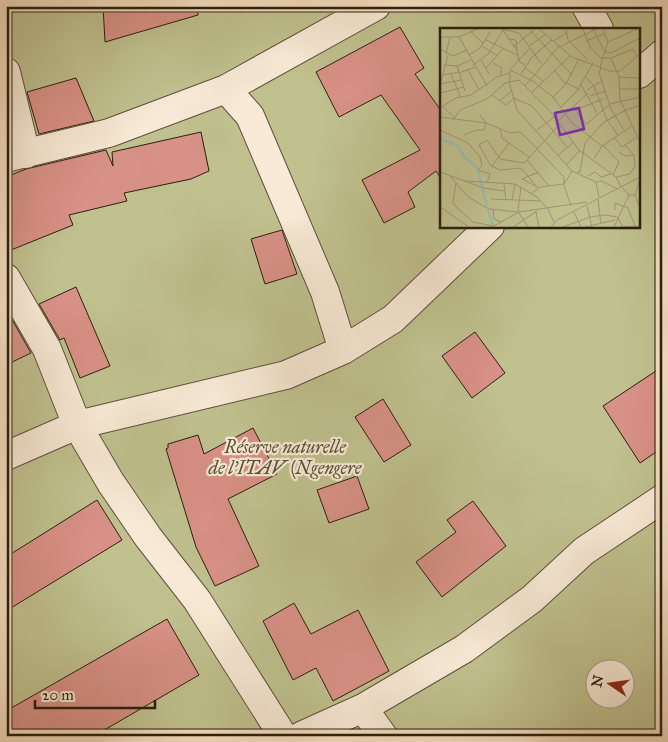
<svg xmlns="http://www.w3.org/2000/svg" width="668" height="742" viewBox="0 0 668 742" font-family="'IM FELL Great Primer',serif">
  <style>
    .green { fill: #c0c18f; stroke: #767050; fill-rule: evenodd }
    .building { fill: #d89186; stroke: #2b1f10 }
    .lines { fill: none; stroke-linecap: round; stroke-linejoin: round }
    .minor-casing { stroke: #5e4f3c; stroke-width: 30 }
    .minor { stroke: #f8ead6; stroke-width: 28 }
    .labels { text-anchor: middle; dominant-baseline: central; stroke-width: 4.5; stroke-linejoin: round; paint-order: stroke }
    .park-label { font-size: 18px; font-style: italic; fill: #585036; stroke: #f8ead6 }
    .inset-river { fill: none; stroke: #9cbdb0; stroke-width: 2.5 }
    .inset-road { fill: none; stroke: #a4927a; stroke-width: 1 }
    .view { fill: #7b2cbf; fill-opacity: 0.15; stroke: #7b2cbf; stroke-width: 2.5 }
    .inset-edge { fill: none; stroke: #2b1f10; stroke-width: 2.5 }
  </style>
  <rect width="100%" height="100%" fill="#f5dfc0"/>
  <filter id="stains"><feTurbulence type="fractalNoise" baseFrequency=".004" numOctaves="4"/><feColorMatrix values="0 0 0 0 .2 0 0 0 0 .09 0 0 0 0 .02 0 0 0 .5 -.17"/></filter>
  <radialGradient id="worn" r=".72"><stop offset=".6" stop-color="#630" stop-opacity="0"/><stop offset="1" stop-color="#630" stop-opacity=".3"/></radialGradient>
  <path class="green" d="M 6,6 L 662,6 L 662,736 L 6,736 ZM 442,29 L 639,29 L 639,226 L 442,226 ZM 596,670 L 626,670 L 626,700 L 596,700 Z"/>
  <path class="building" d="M 103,6 L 197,6 L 198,15 L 105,42 Z
    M 400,27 L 424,68 L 415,74 L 442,112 L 442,180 L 436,171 L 408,192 L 415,207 L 384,223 L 362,180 L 420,150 L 381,95 L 339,117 L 316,72 Z
    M 76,78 L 94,121 L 39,134 L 27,92 Z
    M 201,132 L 209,171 L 191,179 L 124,193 L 127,201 L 69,215 L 73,225 L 6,252 L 6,177 L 26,169 L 106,150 L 113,166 L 112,152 Z
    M 282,230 L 297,274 L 265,284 L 251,239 Z
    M 76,287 L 110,366 L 80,378 L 64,338 L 60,340 L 39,304 Z
    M 10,316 L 31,353 L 6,365 L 6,318 Z
    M 475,332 L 505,373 L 472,398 L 442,356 Z
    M 662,367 L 662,448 L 640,463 L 603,406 Z
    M 383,399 L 411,445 L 384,462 L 355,417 Z
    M 253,428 L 277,474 L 228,499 L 259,566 L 215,586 L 196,547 L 166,449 L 168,448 L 168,444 L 198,435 L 204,454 Z
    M 357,476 L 369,509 L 329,523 L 317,490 Z
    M 97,500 L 122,540 L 6,611 L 6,557 Z
    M 473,501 L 506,546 L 442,597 L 416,562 L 456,532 L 447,520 Z
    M 294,603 L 311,634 L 358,610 L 389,671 L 333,701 L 316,668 L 293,680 L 263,621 Z
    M 167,619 L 199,675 L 94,736 L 6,736 L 6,711 Z"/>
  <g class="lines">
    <g class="minor-casing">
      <path id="minor" d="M 586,6 L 599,29
        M 6,72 L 26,154
        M 639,74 L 662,54
        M 226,89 L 250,116 L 325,292 L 343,350
        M 6,158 L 109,133 L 226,89 L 376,6
        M 6,278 L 47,349 L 77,425 L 111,483 L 148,537 L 197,600 L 283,736
        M 6,456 L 77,425 L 286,375 L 343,350 L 393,319 L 490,226
        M 363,708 L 383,736
        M 301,736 L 363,708 L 464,649 L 532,599 L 584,551 L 662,499"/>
    </g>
    <use href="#minor" class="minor"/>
  </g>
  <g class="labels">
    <g class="park-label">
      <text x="285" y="447">Réserve naturelle<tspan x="285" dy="21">de l'ITAV (Ngengere</tspan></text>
    </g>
  </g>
  <g transform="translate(440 28)">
    <rect width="200" height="200" fill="#f5dfc0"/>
    <path d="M 0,1 L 200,1 L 200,199 L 0,199 Z" fill="#c0c18f"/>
    <path class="inset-river" d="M 0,111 L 17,117 L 25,130 L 37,139 L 47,178M 48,182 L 53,197"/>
    <path class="inset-road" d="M 62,1 L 79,5 L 101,35M 62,1 L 77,22 L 79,33 L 85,37M 89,1 L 132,47M 99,1 L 132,29 L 170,43 L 180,43 L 200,26M 126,1 L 128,12 L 148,32M 143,1 L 150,19 L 161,30 L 171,30 L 193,21 L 197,28M 153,1 L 165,24M 31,4 L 44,16M 0,9 L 19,9 L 37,1M 19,9 L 47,58M 68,11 L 76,12 L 77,22M 46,12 L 77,27M 114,13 L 127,4M 146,13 L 164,6M 168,14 L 197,1M 42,18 L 58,28M 89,18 L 106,6M 73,19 L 95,1M 119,19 L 156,1M 0,21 L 13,28 L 27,22M 165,24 L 171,25 L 200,10M 6,26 L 10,9M 29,27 L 40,20 L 51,3M 171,30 L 179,49 L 180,72 L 200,114M 41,32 L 49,46M 53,35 L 62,40 L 60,48M 4,37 L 17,38 L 31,32M 33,37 L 49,25 L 63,2M 17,38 L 25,63M 84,39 L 103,53M 160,39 L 168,14 L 163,1M 161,40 L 159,45 L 171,81 L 184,102M 45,41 L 63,21M 28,42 L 39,62M 70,42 L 93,53 L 113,69 L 132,95 L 162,118M 114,42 L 124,54 L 139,61M 19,45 L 35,39M 11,46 L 21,70M 81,46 L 92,29 L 112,12M 2,47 L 19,44M 146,49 L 154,58 L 167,92M 179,49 L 200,50M 69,53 L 77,82 L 132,143M 70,53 L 70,42 L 89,21M 0,56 L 21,52M 0,57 L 8,27M 141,57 L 157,85M 85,58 L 119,18M 179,61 L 200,61M 147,62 L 162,53M 0,65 L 24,59M 91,65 L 130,28M 52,67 L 66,77 L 74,70M 150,68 L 166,63M 113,69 L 126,56 L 139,31M 74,70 L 92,78 L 127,119M 59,73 L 72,63M 2,78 L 14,89M 121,79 L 137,63 L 153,35M 0,80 L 16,70 L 31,67 L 57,49 L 69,45M 134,80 L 146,96M 135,82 L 163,71M 184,83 L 200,77M 0,89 L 46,95 L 70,105 L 80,104 L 98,121M 13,92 L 20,82 L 47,71 L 65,55 L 79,52 L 109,82 L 139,122 L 176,149 L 181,159M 167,92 L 178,107M 117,94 L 148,65M 60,101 L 62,110 L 89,129M 141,101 L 170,76 L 200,69M 0,102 L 28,115 L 40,129 L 42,137 L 38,142 L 50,146 L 47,155M 97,102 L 114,89M 24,107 L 36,102 L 44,102 L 46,95 L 40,87M 174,109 L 182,119 L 197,109M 163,117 L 179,134 L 173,147M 97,121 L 124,149 L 124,157 L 131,178M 179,124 L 185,128 L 194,127M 118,127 L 134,114M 154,131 L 162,118 L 192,98M 87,132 L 119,97M 126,137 L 140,122M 52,138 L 69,115M 0,144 L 44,160 L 64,163M 137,144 L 140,144 L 145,115 L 164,94 L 184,83M 10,148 L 28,169 L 49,181 L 79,184 L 147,174M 148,148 L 155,144 L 161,149 L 171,146M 176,149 L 190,146 L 195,138 L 194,127 L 185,117M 82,151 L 99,144M 82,151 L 96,158M 200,151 L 195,167 L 200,180M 25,153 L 75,156 L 97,169 L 108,181 L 114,194M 156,154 L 161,153 L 178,161M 16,155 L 13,174 L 16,179 L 33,194 L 53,198M 64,156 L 66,172M 182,159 L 189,167 L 195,167M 98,160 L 81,140 L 60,142 L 51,138 L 39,117 L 47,112 L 60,131 L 84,135 L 87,132 L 109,158M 92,165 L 100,159 L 124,156 L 132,143 L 156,154 L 159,169M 51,171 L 101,173M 72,172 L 75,156M 158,172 L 161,195M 147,178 L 152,199M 0,179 L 29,199M 53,181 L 54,191 L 61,194M 175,182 L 175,175 L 188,180 L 195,198M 78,183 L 81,159M 96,184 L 99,199M 134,184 L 141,199M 79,185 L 88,199M 52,199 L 79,184M 73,199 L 97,183M 111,199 L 117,192 L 200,149M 123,199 L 150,189 L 165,187 L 177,189 L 183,199M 145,199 L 175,192M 174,199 L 189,167M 183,199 L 200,198"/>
    <path class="view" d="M 139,80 L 144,101 L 120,107 L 115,85 Z"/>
    <rect width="200" height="200" class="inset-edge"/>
  </g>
  <rect width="668" height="742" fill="none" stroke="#f5dfc0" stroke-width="25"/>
  <rect x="8" y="8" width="653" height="727" fill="none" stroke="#2b1f10" stroke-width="2.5"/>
  <rect x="12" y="12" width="643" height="717" fill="none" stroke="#2b1f10"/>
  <g transform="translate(610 684) rotate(283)"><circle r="24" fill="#f8ead6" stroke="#a69987"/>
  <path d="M0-4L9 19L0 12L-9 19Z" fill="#8f2418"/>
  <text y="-8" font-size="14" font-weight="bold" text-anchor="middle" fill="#2b1f10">N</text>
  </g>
  <path d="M35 700v8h120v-8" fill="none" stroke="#2b1f10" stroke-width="2.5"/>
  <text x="42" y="700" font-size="15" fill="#2b1f10" stroke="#f8ead6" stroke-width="4" paint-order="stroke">20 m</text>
  <rect width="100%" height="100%" filter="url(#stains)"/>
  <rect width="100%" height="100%" fill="url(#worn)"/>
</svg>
